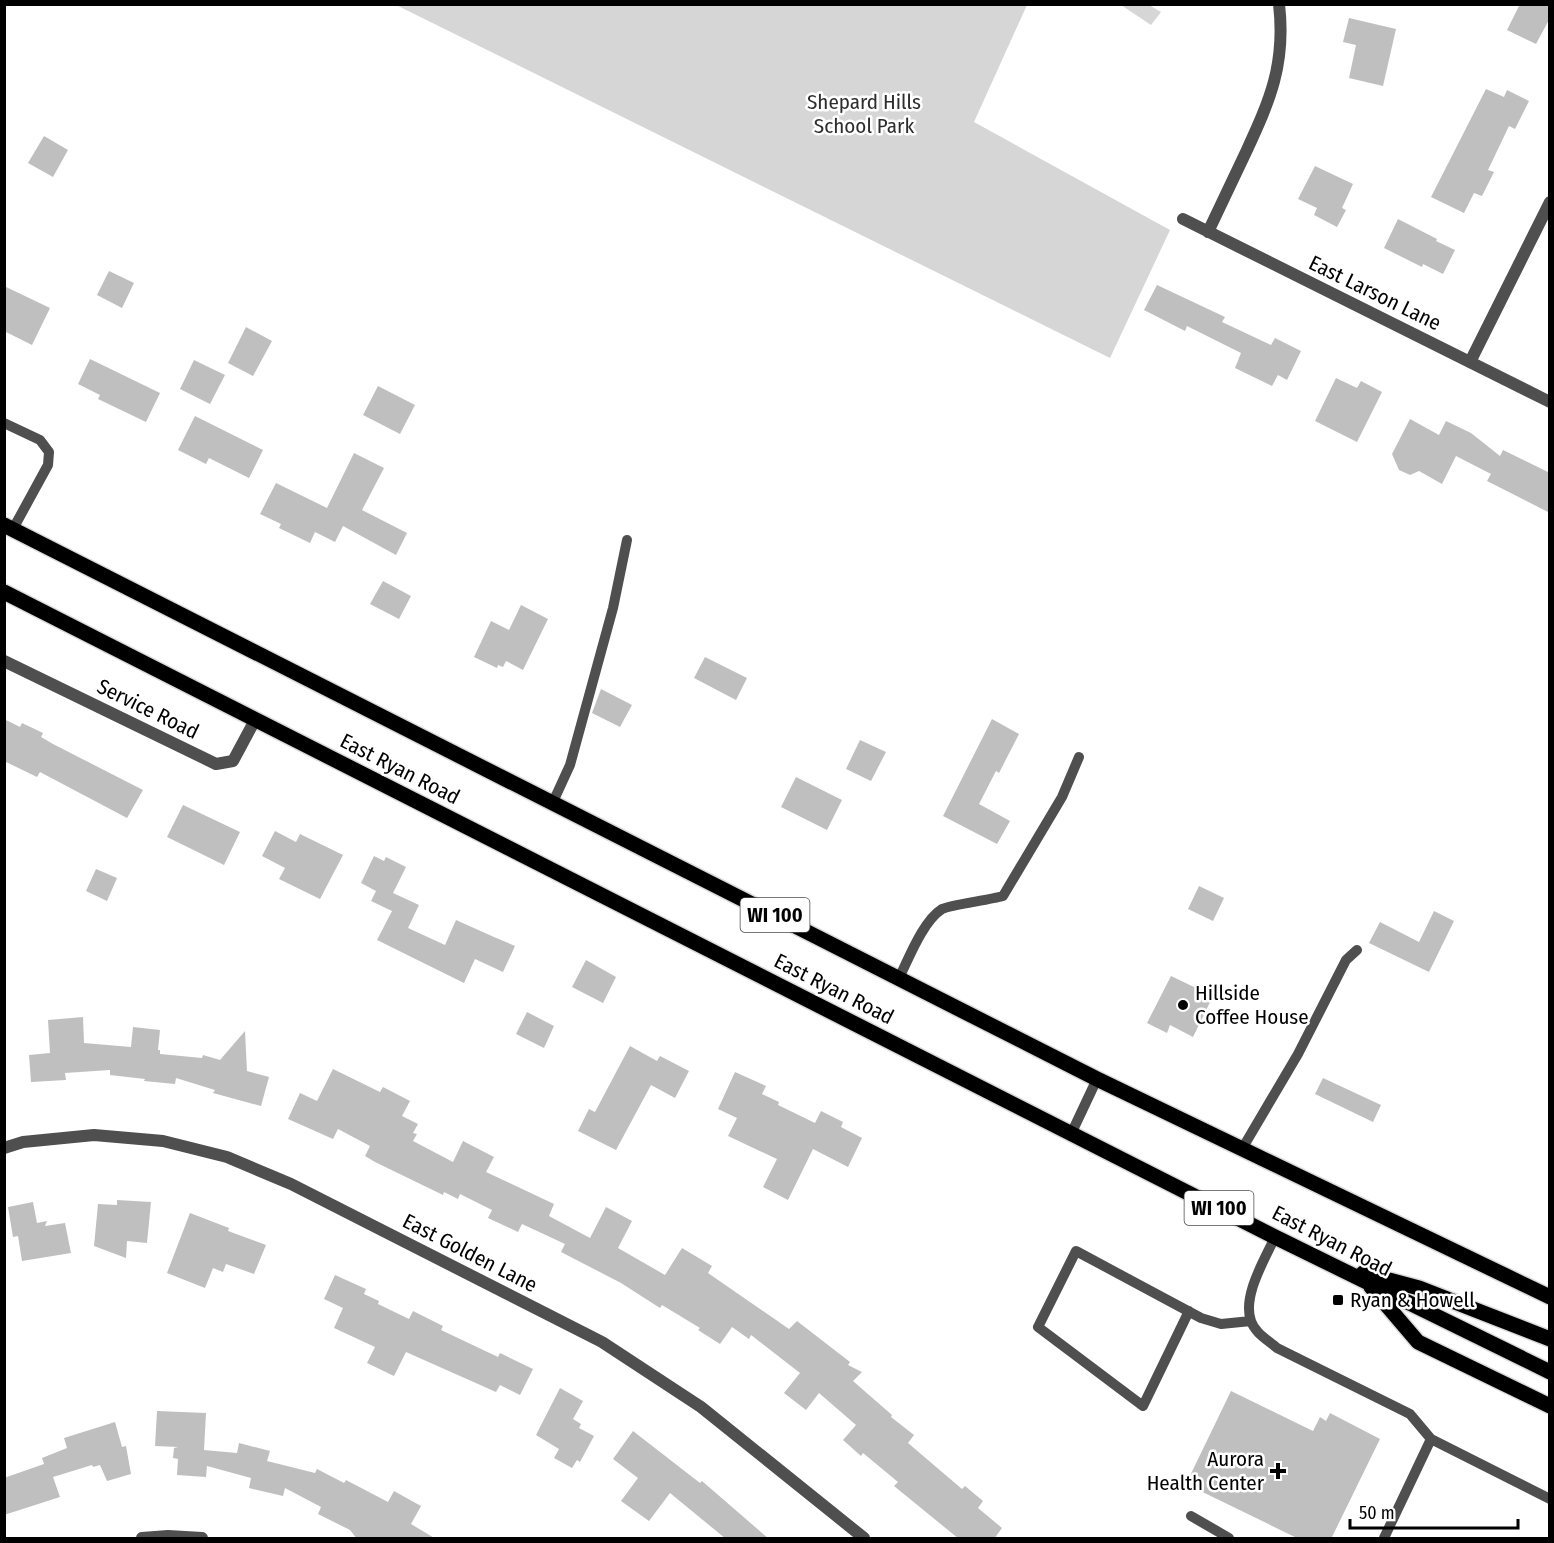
<svg xmlns="http://www.w3.org/2000/svg" width="1554" height="1543" viewBox="0 0 1554 1543" font-family="'Fira Sans Condensed',sans-serif">
  <style>
    .green { fill: #d6d6d6 }
    .building { fill: #bfbfbf }
    .lines { fill: none; stroke-linecap: round; stroke-linejoin: round }
    .primary-casing { stroke: #dbdbdb; stroke-width: 18 }
    .service { stroke: #4f4f4f; stroke-width: 10 }
    .minor { stroke: #4f4f4f; stroke-width: 12 }
    .primary { stroke: #000; stroke-width: 15 }
    .poi-dot { fill: #000; stroke: #fff; stroke-width: 2 }
    .labels { text-anchor: middle; dominant-baseline: central; stroke-width: 5; stroke-linejoin: round; paint-order: stroke }
    .shield { fill: #fff; stroke: #4c4c4c; stroke-width: 1.5 }
    .shield-label { font-size: 20px; font-weight: bold; fill: #000 }
    .park-label { font-size: 21px; fill: #2d2d2d; stroke: #fff }
    .street-label { font-size: 21px; fill: #000; stroke: #fff }
    .poi-label { font-size: 21px; fill: #000; stroke: #fff; text-anchor: start }
  </style>
  <rect width="100%" height="100%" fill="#fff"/>
  <path class="green" d="M 396,5 L 1027,5 L 974,122 L 1170,230 L 1110,358 Z
    M 1121,5 L 1149,5 L 1161,12 L 1151,25 Z"/>
  <path class="building" d="M 1520,4 L 1550,4 L 1550,18 L 1536,44 L 1507,30 Z
    M 1349,18 L 1396,29 L 1383,86 L 1349,78 L 1356,45 L 1343,42 Z
    M 1486,89 L 1504,97 L 1507,90 L 1529,101 L 1515,129 L 1509,126 L 1488,170 L 1494,172 L 1482,196 L 1474,193 L 1464,213 L 1431,197 Z
    M 44,136 L 68,150 L 53,177 L 28,163 Z
    M 1315,166 L 1353,184 L 1342,208 L 1346,210 L 1337,227 L 1314,215 L 1317,208 L 1298,199 Z
    M 1398,219 L 1437,239 L 1436,241 L 1455,250 L 1443,274 L 1423,264 L 1422,267 L 1384,248 Z
    M 109,271 L 134,283 L 122,308 L 97,295 Z
    M 1157,285 L 1225,317 L 1222,322 L 1271,345 L 1275,338 L 1301,351 L 1287,380 L 1278,375 L 1272,386 L 1235,368 L 1241,353 L 1187,326 L 1185,331 L 1144,310 Z
    M 4,286 L 50,308 L 32,345 L 4,331 Z
    M 246,327 L 272,341 L 253,376 L 228,363 Z
    M 90,359 L 160,393 L 146,422 L 98,399 L 100,395 L 78,384 Z
    M 194,360 L 225,375 L 210,404 L 180,389 Z
    M 1336,378 L 1357,388 L 1361,381 L 1382,392 L 1357,442 L 1315,421 Z
    M 378,386 L 415,405 L 400,434 L 363,415 Z
    M 195,416 L 263,450 L 249,478 L 209,458 L 206,464 L 178,450 Z
    M 1410,419 L 1439,435 L 1446,421 L 1471,433 L 1500,456 L 1503,450 L 1550,473 L 1550,513 L 1487,481 L 1491,474 L 1456,456 L 1442,484 L 1419,471 L 1410,475 L 1399,470 L 1392,454 Z
    M 354,453 L 384,468 L 362,510 L 407,533 L 396,555 L 343,526 L 335,542 L 315,532 L 310,543 L 279,528 L 281,524 L 260,514 L 276,483 L 327,508 Z
    M 383,581 L 411,596 L 399,619 L 370,604 Z
    M 521,605 L 548,619 L 523,670 L 506,661 L 503,667 L 498,665 L 497,668 L 474,657 L 491,621 L 509,630 Z
    M 705,657 L 747,678 L 736,700 L 694,678 Z
    M 601,689 L 632,705 L 620,727 L 592,713 Z
    M 4,719 L 20,727 L 22,723 L 43,733 L 41,737 L 53,744 L 143,790 L 127,818 L 40,772 L 37,777 L 4,761 Z
    M 992,719 L 1019,734 L 999,773 L 996,771 L 979,804 L 1010,821 L 997,844 L 943,816 Z
    M 860,740 L 886,752 L 871,781 L 846,769 Z
    M 796,777 L 842,800 L 827,830 L 781,807 Z
    M 183,805 L 240,832 L 224,865 L 167,837 Z
    M 275,831 L 296,842 L 300,834 L 343,855 L 320,899 L 279,879 L 285,868 L 262,856 Z
    M 374,856 L 384,861 L 386,857 L 406,867 L 393,893 L 419,905 L 408,928 L 445,945 L 456,920 L 494,937 L 515,946 L 503,972 L 475,959 L 464,983 L 377,940 L 392,911 L 371,901 L 376,891 L 361,883 Z
    M 96,869 L 117,878 L 107,901 L 86,891 Z
    M 1199,886 L 1224,898 L 1213,921 L 1188,909 Z
    M 1434,911 L 1454,921 L 1429,972 L 1369,943 L 1380,922 L 1419,942 Z
    M 586,960 L 616,977 L 603,1003 L 572,987 Z
    M 1171,976 L 1196,988 L 1197,986 L 1214,994 L 1193,1037 L 1170,1025 L 1167,1033 L 1147,1023 Z
    M 527,1012 L 554,1026 L 544,1048 L 516,1034 Z
    M 83,1017 L 84,1043 L 131,1047 L 133,1027 L 160,1030 L 158,1050 L 160,1050 L 160,1054 L 202,1058 L 203,1055 L 220,1060 L 245,1031 L 247,1071 L 269,1077 L 261,1106 L 213,1093 L 215,1090 L 176,1078 L 175,1084 L 144,1081 L 145,1079 L 110,1075 L 110,1070 L 65,1073 L 66,1080 L 31,1082 L 29,1055 L 50,1053 L 48,1020 Z
    M 630,1046 L 657,1061 L 660,1056 L 689,1071 L 675,1098 L 651,1085 L 616,1150 L 578,1131 L 589,1109 L 595,1112 Z
    M 333,1069 L 380,1092 L 383,1087 L 410,1101 L 402,1116 L 418,1124 L 413,1133 L 417,1134 L 413,1141 L 453,1162 L 463,1141 L 494,1157 L 486,1172 L 554,1204 L 549,1216 L 590,1238 L 606,1207 L 632,1221 L 618,1248 L 665,1275 L 682,1248 L 712,1266 L 708,1273 L 789,1329 L 797,1321 L 850,1362 L 848,1365 L 862,1372 L 853,1381 L 892,1415 L 891,1417 L 914,1435 L 908,1443 L 962,1489 L 965,1486 L 983,1501 L 978,1508 L 1002,1528 L 994,1539 L 959,1539 L 894,1486 L 898,1482 L 863,1453 L 861,1456 L 843,1440 L 856,1425 L 819,1393 L 806,1410 L 784,1393 L 800,1373 L 751,1335 L 749,1339 L 732,1327 L 720,1344 L 698,1330 L 700,1328 L 662,1305 L 660,1308 L 621,1283 L 561,1252 L 565,1244 L 522,1224 L 518,1232 L 488,1218 L 492,1210 L 460,1194 L 458,1199 L 444,1192 L 443,1195 L 375,1162 L 365,1156 L 370,1146 L 338,1129 L 333,1139 L 288,1119 L 300,1093 L 317,1101 Z
    M 735,1072 L 766,1086 L 762,1094 L 779,1102 L 778,1105 L 815,1123 L 821,1111 L 843,1122 L 841,1127 L 862,1138 L 848,1167 L 813,1149 L 788,1200 L 763,1187 L 777,1159 L 728,1136 L 737,1118 L 718,1109 Z
    M 1323,1078 L 1381,1105 L 1373,1122 L 1315,1094 Z
    M 117,1200 L 151,1202 L 147,1243 L 127,1241 L 126,1258 L 94,1246 L 98,1204 L 117,1205 Z
    M 33,1202 L 37,1223 L 47,1221 L 45,1226 L 65,1223 L 71,1253 L 22,1261 L 18,1236 L 13,1237 L 8,1207 Z
    M 190,1213 L 229,1228 L 228,1231 L 266,1245 L 254,1274 L 226,1264 L 223,1272 L 213,1268 L 205,1288 L 167,1273 Z
    M 335,1275 L 366,1289 L 364,1294 L 379,1301 L 378,1304 L 409,1319 L 413,1311 L 443,1326 L 441,1330 L 498,1357 L 500,1353 L 533,1369 L 520,1395 L 500,1385 L 496,1392 L 406,1352 L 394,1376 L 367,1363 L 375,1347 L 334,1328 L 343,1308 L 324,1299 Z
    M 560,1388 L 583,1401 L 573,1419 L 581,1424 L 579,1428 L 594,1436 L 580,1462 L 577,1460 L 572,1468 L 554,1458 L 559,1449 L 536,1435 Z
    M 1231,1391 L 1313,1431 L 1320,1417 L 1326,1421 L 1330,1413 L 1380,1439 L 1331,1539 L 1299,1539 L 1186,1484 Z
    M 157,1411 L 206,1413 L 204,1450 L 237,1453 L 239,1443 L 270,1451 L 267,1461 L 315,1473 L 317,1469 L 344,1483 L 346,1480 L 388,1502 L 394,1491 L 421,1506 L 411,1524 L 436,1539 L 357,1539 L 350,1530 L 318,1514 L 321,1507 L 285,1488 L 283,1496 L 249,1488 L 251,1478 L 207,1466 L 206,1477 L 177,1475 L 178,1459 L 173,1458 L 174,1448 L 178,1447 L 155,1446 Z
    M 115,1422 L 122,1447 L 126,1446 L 131,1474 L 107,1481 L 100,1465 L 93,1467 L 92,1465 L 53,1477 L 60,1497 L 4,1515 L 4,1478 L 44,1464 L 42,1458 L 67,1448 L 64,1438 Z
    M 633,1431 L 700,1483 L 702,1481 L 769,1539 L 726,1539 L 670,1493 L 649,1521 L 621,1501 L 638,1478 L 613,1459 Z"/>
  <g class="lines">
    <g class="primary-casing">
      <path id="primary" d="M 4,525 L 1097,1079 L 1550,1297
        M 4,592 L 1275,1237 L 1550,1372
        M 1363,1273 L 1419,1288 L 1550,1339
        M 1371,1287 L 1418,1342 L 1550,1406"/>
    </g>
    <path class="service" d="M 4,423 L 40,440 L 49,452 L 48,465 L 13,529
      M 553,802 L 570,765 L 613,608 L 627,540
      M 899,978 C 909,958 923,921 942,909 C 950,905 989,900 1003,896 L 1062,797 L 1079,757
      M 1072,1132 L 1097,1079
      M 1242,1149 L 1298,1054 L 1346,960 L 1357,950
      M 1275,1237 C 1265,1259 1242,1296 1251,1321 C 1255,1333 1268,1340 1277,1348 L 1410,1414 L 1431,1439 L 1384,1538
      M 1189,1311 L 1143,1406 L 1038,1327 L 1076,1251 L 1201,1318 L 1221,1324 L 1251,1321
      M 1431,1439 L 1550,1499
      M 1191,1516 L 1229,1538"/>
    <path class="minor" d="M 1183,219 L 1550,402
      M 1208,232 C 1221,205 1233,179 1246,152 C 1270,100 1286,64 1279,4
      M 1470,362 L 1550,202
      M 4,661 L 216,764 L 233,761 L 255,720
      M 4,1148 L 23,1142 L 94,1135 L 163,1141 L 227,1157 L 291,1184 L 602,1342 L 701,1407 L 864,1538
      M 142,1538 L 168,1536 L 202,1538"/>
    <use href="#primary" class="primary"/>
  </g>
  <g class="poi-dot">
    <circle cx="1183" cy="1005" r="6"/>
    <rect x="1332" y="1294" width="12" height="12" rx="3"/>
    <path d="M1275 1462h6v6h6v6h-6v6h-6v-6h-6v-6h6z"/>
  </g>
  <g class="labels">
    <g class="shield">
      <rect x="740.5" y="898" width="69" height="34" rx="4.5"/>
      <rect x="1184.5" y="1191" width="69" height="34" rx="4.5"/>
    </g>
    <g class="shield-label">
      <text x="775" y="915">WI 100</text>
      <text x="1219" y="1208">WI 100</text>
    </g>
    <g class="park-label">
      <text x="864" y="102">Shepard Hills<tspan x="864" dy="24">School Park</tspan></text>
    </g>
    <g class="street-label">
      <text transform="translate(1375 293) rotate(26)">East Larson Lane</text>
      <text transform="translate(148 709) rotate(26)">Service Road</text>
      <text transform="translate(400 769) rotate(27)">East Ryan Road</text>
      <text transform="translate(834 989) rotate(27)">East Ryan Road</text>
      <text transform="translate(1332 1241) rotate(27)">East Ryan Road</text>
      <text transform="translate(470 1253) rotate(27)">East Golden Lane</text>
    </g>
    <g class="poi-label">
      <text x="1195" y="993">Hillside<tspan x="1195" dy="24">Coffee House</tspan></text>
      <text x="1350" y="1300">Ryan &amp; Howell</text>
      <text x="1264" y="1459" text-anchor="end">Aurora<tspan x="1264" dy="24">Health Center</tspan></text>
    </g>
  </g>
  <rect width="1554" height="1543" fill="none" stroke="#000000" stroke-width="12"/>
  <path d="M1350 1519v9h168v-9" fill="none" stroke="#000000" stroke-width="3"/>
  <text x="1359" y="1519" font-size="18" fill="#000000" stroke="#ffffff" stroke-width="4.5" paint-order="stroke">50 m</text>
</svg>
